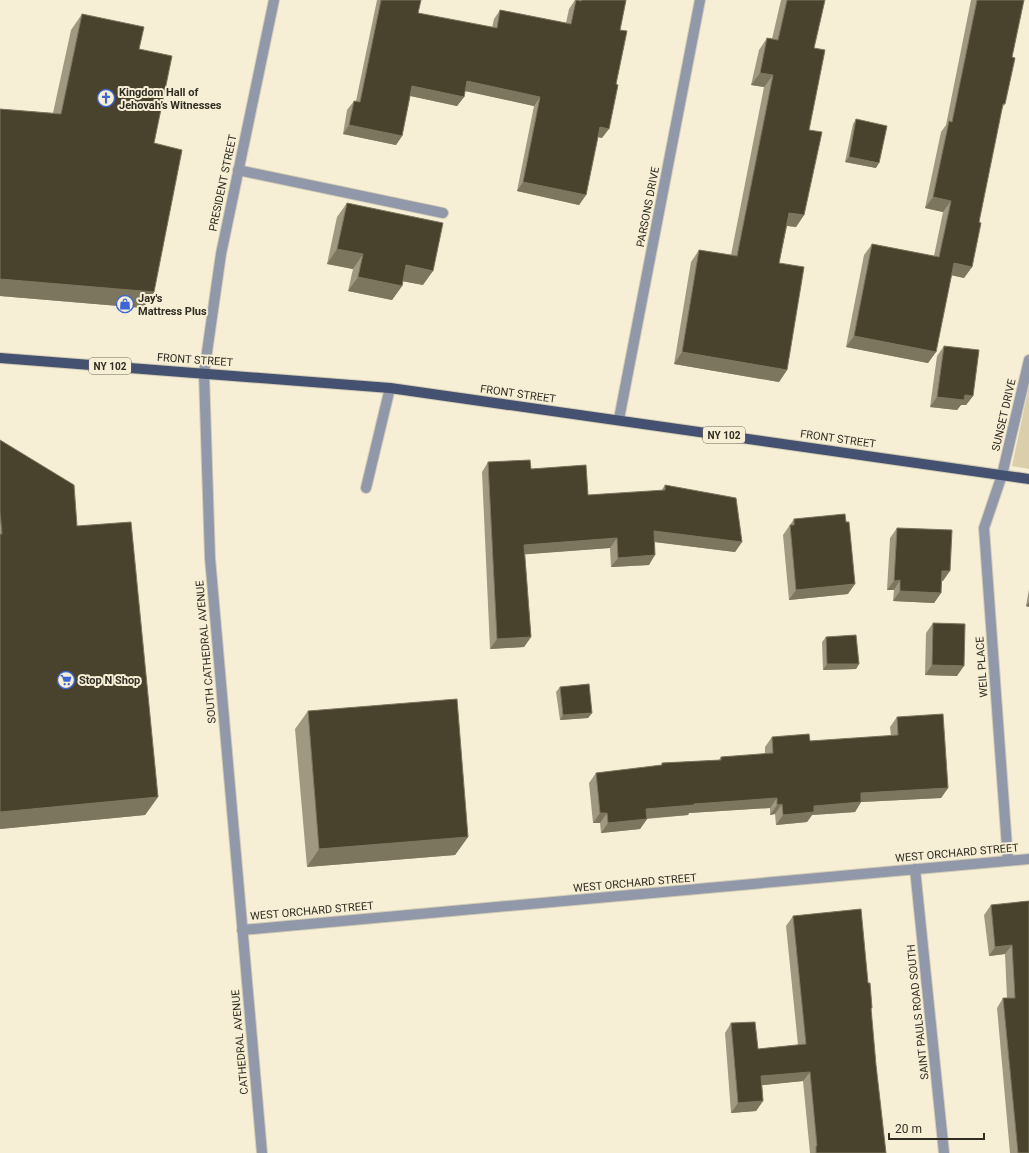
<svg xmlns="http://www.w3.org/2000/svg" width="1029" height="1153" viewBox="0 0 1029 1153" font-family="Roboto,sans-serif">
  <style>
    .green { fill: #daceab }
    .lines { fill: none; stroke-linecap: round; stroke-linejoin: round }
    .minor-casing { stroke: #d3ccb5; stroke-width: 12 }
    .major-casing { stroke: #d3ccb5; stroke-width: 12 }
    .minor { stroke: #9098aa; stroke-width: 10 }
    .major { stroke: #445170; stroke-width: 10 }
    .wall { fill: #a09881 }
    .shaded-wall { fill: #7d765f }
    .building { fill: #49422d; stroke: #7d765f }
    .labels { text-anchor: middle; dominant-baseline: central; stroke-width: 4; stroke-linejoin: round; paint-order: stroke }
    .shield { fill: #f7efd5; stroke: #6c6758; stroke-width: 1 }
    .shield-label { font-size: 10px; font-weight: bold; fill: #302d23 }
    .poi-label { font-size: 11px; font-weight: bold; fill: #302d23; stroke: #f7efd5; text-anchor: start }
    .street-label { font-size: 11px; fill: #302d23; stroke: #f7efd5 }
  </style>
  <rect width="100%" height="100%" fill="#f7efd5"/>
  <path class="green" d="M 1029,386 L 1029,469 L 1012,466 Z"/>
  <g class="lines">
    <g class="minor-casing">
      <path id="minor" d="M 238,170 L 443,213
        M 619,419 L 700,0
        M 366,488 L 390,388
        M 1008,861 L 984,528 L 1002,475 L 1029,360
        M 915,869 L 944,1153
        M 242,930 L 1029,859
        M 262,1153 L 210,558 L 204,373 L 221,254 L 274,0"/>
    </g>
    <g class="major-casing">
      <path id="major" d="M 0,358 L 390,388 L 1029,479"/>
    </g>
    <use href="#minor" class="minor"/>
    <use href="#major" class="major"/>
  </g>
  <path class="wall" d="M 377,0 L 421,0 L 418,13 L 492,28 L 494,19 L 500,10 L 566,23 L 569,9 L 575,0 L 626,0 L 620,30 L 602,138 L 598,137 L 586,195 L 579,205 L 517,191 L 534,106 L 465,91 L 464,97 L 457,106 L 410,96 L 402,136 L 396,145 L 343,134 L 347,110 L 354,101 L 356,101 Z
    M 781,0 L 825,0 L 814,48 L 809,130 L 804,215 L 796,227 L 787,226 L 779,263 L 787,370 L 779,382 L 674,364 L 691,262 L 699,250 L 731,255 L 764,87 L 751,85 L 759,50 L 767,38 L 772,39 Z
    M 971,0 L 1024,0 L 1012,57 L 1005,104 L 1002,108 L 979,222 L 972,267 L 964,278 L 951,275 L 936,352 L 928,363 L 846,347 L 864,255 L 872,244 L 934,256 L 943,212 L 925,208 L 941,132 L 946,125 Z
    M 82,14 L 139,49 L 154,143 L 154,292 L 143,308 L 0,296 L 0,109 L 53,113 L 71,30 Z
    M 856,119 L 876,168 L 845,162 L 853,124 Z
    M 347,203 L 423,285 L 403,281 L 402,286 L 392,300 L 348,291 L 353,269 L 327,264 L 337,217 Z
    M 944,346 L 973,396 L 966,405 L 961,405 L 957,410 L 930,407 L 937,356 Z
    M 0,440 L 77,526 L 158,797 L 145,815 L 0,829 Z
    M 488,462 L 531,469 L 588,495 L 661,491 L 665,485 L 742,542 L 735,552 L 654,542 L 649,565 L 611,567 L 610,548 L 525,554 L 531,637 L 524,647 L 490,649 L 482,472 Z
    M 794,519 L 848,594 L 789,600 L 783,535 Z
    M 897,528 L 943,581 L 941,581 L 941,593 L 934,603 L 893,601 L 894,590 L 887,590 L 890,538 Z
    M 1029,589 L 1029,607 L 1026,606 Z
    M 933,623 L 957,676 L 925,675 L 926,633 Z
    M 826,637 L 859,664 L 856,669 L 823,670 L 822,642 Z
    M 560,687 L 592,713 L 588,718 L 560,720 L 556,692 Z
    M 308,711 L 468,837 L 455,855 L 307,867 L 295,729 Z
    M 897,717 L 948,788 L 941,798 L 861,802 L 855,812 L 812,815 L 807,822 L 776,825 L 775,814 L 770,815 L 770,808 L 689,813 L 688,815 L 647,819 L 640,829 L 601,833 L 600,823 L 593,823 L 589,783 L 596,773 L 661,766 L 662,763 L 719,760 L 721,757 L 765,754 L 765,747 L 772,737 L 810,741 L 891,736 L 890,727 Z
    M 1029,901 L 1029,1153 L 1010,1153 L 997,1008 L 1003,998 L 1007,998 L 1005,954 L 989,956 L 984,915 L 991,905 Z
    M 793,916 L 868,983 L 872,1008 L 871,1010 L 876,1065 L 886,1153 L 810,1153 L 803,1081 L 762,1085 L 763,1101 L 756,1111 L 731,1113 L 725,1033 L 731,1023 L 758,1049 L 798,1045 L 786,926 Z"/>
  <path class="shaded-wall" d="M 760,73 L 773,75 L 764,87 L 751,85 Z
    M 467,81 L 540,97 L 534,106 L 461,90 Z
    M 412,86 L 464,97 L 457,106 L 406,95 Z
    M 349,125 L 402,136 L 396,145 L 343,134 Z
    M 600,127 L 609,129 L 602,138 L 594,136 Z
    M 849,157 L 879,163 L 876,168 L 845,162 Z
    M 523,182 L 586,195 L 579,205 L 517,191 Z
    M 933,197 L 951,201 L 943,212 L 925,208 Z
    M 789,213 L 804,215 L 796,227 L 781,225 Z
    M 337,249 L 363,254 L 353,269 L 327,264 Z
    M 954,263 L 972,267 L 964,278 L 946,274 Z
    M 406,265 L 433,271 L 423,285 L 396,280 Z
    M 358,277 L 402,286 L 392,300 L 348,291 Z
    M 0,279 L 154,292 L 143,308 L 0,296 Z
    M 854,336 L 936,352 L 928,363 L 846,347 Z
    M 682,352 L 787,370 L 779,382 L 674,364 Z
    M 965,395 L 973,396 L 966,405 L 961,405 L 957,410 L 930,407 L 937,397 Z
    M 654,531 L 742,542 L 735,552 L 647,541 Z
    M 617,538 L 610,548 L 517,555 L 524,545 Z
    M 655,555 L 649,565 L 611,567 L 618,558 Z
    M 942,571 L 950,571 L 943,581 L 935,581 Z
    M 900,580 L 894,590 L 887,590 L 894,581 Z
    M 855,584 L 848,594 L 789,600 L 796,590 Z
    M 900,591 L 941,593 L 934,603 L 893,601 Z
    M 1029,602 L 1029,607 L 1026,606 Z
    M 531,637 L 524,647 L 490,649 L 497,639 Z
    M 827,664 L 859,664 L 856,669 L 823,670 Z
    M 932,665 L 964,666 L 957,676 L 925,675 Z
    M 592,713 L 588,718 L 560,720 L 563,715 Z
    M 948,788 L 941,798 L 861,802 L 855,812 L 812,815 L 807,822 L 776,825 L 783,815 L 861,793 Z
    M 158,797 L 145,815 L 0,829 L 0,812 Z
    M 777,798 L 770,808 L 689,813 L 688,815 L 639,819 L 646,809 L 694,804 Z
    M 782,804 L 775,814 L 770,815 L 777,805 Z
    M 600,813 L 607,813 L 600,823 L 593,823 Z
    M 647,819 L 640,829 L 601,833 L 608,823 Z
    M 468,837 L 455,855 L 307,867 L 319,849 Z
    M 1012,945 L 1005,954 L 989,956 L 995,947 Z
    M 810,1072 L 803,1081 L 754,1086 L 761,1076 Z
    M 763,1101 L 756,1111 L 731,1113 L 738,1103 Z"/>
  <path class="building" d="M 381,0 L 421,0 L 418,13 L 497,28 L 500,10 L 571,24 L 576,0 L 581,1 L 582,0 L 626,0 L 620,30 L 627,31 L 616,84 L 618,85 L 609,129 L 600,127 L 586,195 L 523,182 L 540,97 L 467,81 L 464,97 L 412,86 L 402,136 L 349,125 L 354,101 L 360,102 Z
    M 787,0 L 825,0 L 814,48 L 825,50 L 809,130 L 822,132 L 804,215 L 789,213 L 779,263 L 804,267 L 787,370 L 682,352 L 699,250 L 737,256 L 773,75 L 760,73 L 767,38 L 778,40 Z
    M 977,0 L 1024,0 L 1012,57 L 1015,58 L 1005,104 L 1003,104 L 979,222 L 981,223 L 972,267 L 954,263 L 936,352 L 854,336 L 872,244 L 939,257 L 951,201 L 933,197 L 949,121 L 952,122 Z
    M 82,14 L 144,27 L 139,49 L 172,56 L 154,143 L 182,150 L 154,292 L 0,279 L 0,109 L 61,114 Z
    M 856,119 L 887,126 L 879,163 L 849,157 Z
    M 347,203 L 443,223 L 433,271 L 406,265 L 402,286 L 358,277 L 363,254 L 337,249 Z
    M 944,346 L 979,350 L 973,396 L 965,395 L 964,400 L 937,397 Z
    M 0,440 L 74,485 L 77,526 L 131,522 L 158,797 L 0,812 L 0,534 L 2,534 L 0,512 Z
    M 530,460 L 531,469 L 586,465 L 588,495 L 665,490 L 665,485 L 736,498 L 742,542 L 654,531 L 655,555 L 618,558 L 617,538 L 524,545 L 531,637 L 497,639 L 488,462 Z
    M 845,514 L 846,522 L 849,522 L 855,584 L 796,590 L 790,525 L 794,525 L 794,519 Z
    M 897,528 L 952,530 L 950,571 L 942,571 L 941,593 L 900,591 L 900,580 L 894,581 Z
    M 933,623 L 965,624 L 964,666 L 932,665 Z
    M 856,635 L 859,664 L 827,664 L 826,637 Z
    M 589,684 L 592,713 L 563,715 L 560,687 Z
    M 457,699 L 468,837 L 319,849 L 308,711 Z
    M 943,714 L 948,788 L 861,793 L 861,802 L 814,806 L 814,812 L 783,815 L 782,804 L 777,805 L 777,798 L 694,804 L 694,805 L 646,809 L 647,819 L 608,823 L 607,813 L 600,813 L 596,773 L 662,765 L 662,763 L 721,760 L 721,757 L 773,753 L 772,737 L 809,734 L 810,741 L 898,735 L 897,717 Z
    M 1029,901 L 1029,1153 L 1018,1153 L 1003,998 L 1015,998 L 1012,945 L 995,947 L 991,905 Z
    M 861,909 L 868,983 L 870,983 L 872,1008 L 871,1008 L 876,1065 L 886,1153 L 816,1153 L 816,1146 L 817,1146 L 810,1072 L 761,1076 L 763,1101 L 738,1103 L 731,1023 L 755,1022 L 758,1049 L 806,1044 L 793,916 Z"/>
  <defs>
    <g id="church-ring" transform="scale(0.9)"><circle r="9.5" fill="#f7efd5" stroke="#3d65d6" stroke-width="1.5"/><path d="M-1.2-6h2.4v3.5h3.3v2.4h-3.3V6h-2.4V-.1h-3.3v-2.4h3.3Z" fill="#3d65d6"/></g>
    <g id="shop-ring" transform="scale(0.9)"><circle r="9.5" fill="#f7efd5" stroke="#3d65d6" stroke-width="1.5"/><path d="M-5-2.5h2.3a2.7 3.5 0 0 1 5.4 0H5L5.5 6h-11ZM-1.5-2.5h3a1.5 2.3 0 0 0-3 0Z" fill="#3d65d6"/></g>
    <g id="supermarket-ring" transform="scale(0.9)"><circle r="9.5" fill="#f7efd5" stroke="#3d65d6" stroke-width="1.5"/><path d="M-6-5.5h2.5l.6 2H6L4.5 2H-2.5L-4.4-4H-6ZM-1.5 3.2a1.3 1.3 0 1 0 .1 0ZM3 3.2a1.3 1.3 0 1 0 .1 0Z" fill="#3d65d6"/></g>
  </defs>
  <g fill-rule="evenodd">
    <use href="#church-ring" x="106" y="98"/>
    <use href="#shop-ring" x="125" y="304"/>
    <use href="#supermarket-ring" x="66" y="680"/>
  </g>
  <g class="labels">
    <g class="shield">
      <rect x="89" y="358" width="42" height="16" rx="3"/>
      <rect x="703" y="427" width="42" height="16" rx="3"/>
    </g>
    <g class="shield-label">
      <text x="110" y="366">NY 102</text>
      <text x="724" y="435">NY 102</text>
    </g>
    <g class="poi-label">
      <text x="119" y="92">Kingdom Hall of<tspan x="119" dy="13">Jehovah’s Witnesses</tspan></text>
      <text x="138" y="298">Jay's<tspan x="138" dy="13">Mattress Plus</tspan></text>
      <text x="79" y="680">Stop N Shop</text>
    </g>
    <g class="street-label">
      <text transform="translate(223 183) rotate(-78)">PRESIDENT STREET</text>
      <text transform="translate(648 207) rotate(-79)">PARSONS DRIVE</text>
      <text transform="translate(195 360) rotate(4)">FRONT STREET</text>
      <text transform="translate(518 394) rotate(8)">FRONT STREET</text>
      <text transform="translate(1004 415) rotate(-77)">SUNSET DRIVE</text>
      <text transform="translate(838 439) rotate(8)">FRONT STREET</text>
      <text transform="translate(206 652) rotate(-95)">SOUTH CATHEDRAL AVENUE</text>
      <text transform="translate(982 667) rotate(-94)">WEIL PLACE</text>
      <text transform="translate(957 853) rotate(-5)">WEST ORCHARD STREET</text>
      <text transform="translate(635 883) rotate(-5)">WEST ORCHARD STREET</text>
      <text transform="translate(312 911) rotate(-5)">WEST ORCHARD STREET</text>
      <text transform="translate(918 1012) rotate(-96)">SAINT PAULS ROAD SOUTH</text>
      <text transform="translate(240 1042) rotate(-95)">CATHEDRAL AVENUE</text>
    </g>
  </g>
  <path d="M889 1133v6h95v-6" fill="none" stroke="#302d23" stroke-width="2"/>
  <text x="895" y="1133" font-size="12" fill="#302d23" stroke="#f7efd5" stroke-width="3" paint-order="stroke">20 m</text>
</svg>
